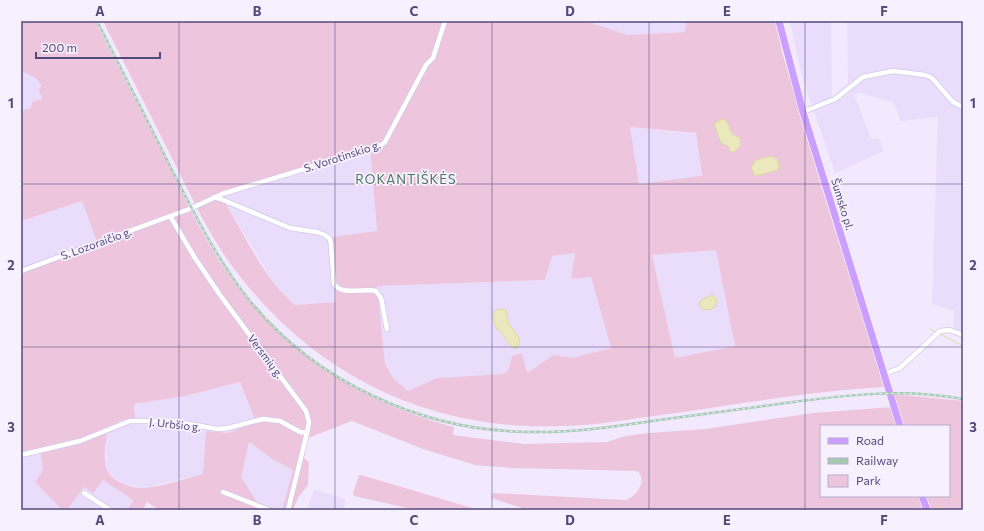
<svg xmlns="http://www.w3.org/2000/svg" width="984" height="531" viewBox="0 0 984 531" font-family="Commissioner,sans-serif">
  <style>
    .residential { fill: #e9ddfb }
    .green { fill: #edc6dd; fill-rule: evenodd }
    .water { fill: #eae8bc; stroke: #dcdba1 }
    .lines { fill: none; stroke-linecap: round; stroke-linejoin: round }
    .stream { stroke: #dcdba1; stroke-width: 1 }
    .minor-casing { stroke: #d2c8e9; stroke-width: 6 }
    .primary-casing { stroke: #fff; stroke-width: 8 }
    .minor { stroke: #fff; stroke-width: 4.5 }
    .primary { stroke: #ca9fff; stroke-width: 7 }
    .rail-casing { stroke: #a5cab2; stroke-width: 2.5 }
    .rail { stroke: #f7f1ff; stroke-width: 1; stroke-dasharray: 3; stroke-linecap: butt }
    .grid { fill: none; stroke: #534a7b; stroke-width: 1; stroke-opacity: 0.55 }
    .labels { text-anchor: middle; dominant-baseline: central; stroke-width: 3.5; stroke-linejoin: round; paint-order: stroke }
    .street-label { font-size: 11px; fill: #534a7b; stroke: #f7f1ff }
    .quarter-label { font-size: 13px; letter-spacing: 1px; fill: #4c745f; stroke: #f7f1ff }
    .neatline { fill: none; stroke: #534a7b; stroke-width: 1.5 }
    .grid-label { font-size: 13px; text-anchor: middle; font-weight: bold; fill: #534a7b }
  </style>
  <rect width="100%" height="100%" fill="#f2e9fe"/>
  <path class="residential" d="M 586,21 L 686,21 L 685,32 L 628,35 Z
    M 790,21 L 831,21 L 832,97 L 848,83 L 847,21 L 963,21 L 963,338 L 953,334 L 954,311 L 932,304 L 938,117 L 901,121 L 893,102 L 860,93 L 854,94 L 871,139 L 879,138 L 884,151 L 835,173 L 802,76 Z
    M 21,71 L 36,78 L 41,85 L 39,90 L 42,99 L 32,102 L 31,108 L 21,111 Z
    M 630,127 L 696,134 L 702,177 L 639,184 Z
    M 370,147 L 377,231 L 332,237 L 336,302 L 295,305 L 284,295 L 271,278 L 228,208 L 224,196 L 286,172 Z
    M 82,201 L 96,240 L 21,268 L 21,221 Z
    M 717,250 L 735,346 L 675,358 L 652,255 Z
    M 575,253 L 571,279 L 591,277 L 611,348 L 572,358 L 553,356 L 529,372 L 526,370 L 522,353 L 512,356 L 508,371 L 503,374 L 437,378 L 408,391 L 394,379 L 385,364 L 376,286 L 544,280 L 552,256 Z
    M 240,382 L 256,422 L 228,433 L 203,474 L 144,488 L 124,484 L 114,478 L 107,470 L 105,440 L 109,427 L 120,421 L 135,418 L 134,404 L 185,396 Z
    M 248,442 L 272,459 L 293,470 L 282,510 L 275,510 L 257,502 L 241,477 Z
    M 40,448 L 43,470 L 35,482 L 61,509 L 67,510 L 84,486 L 103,480 L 133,500 L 128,510 L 21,510 L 21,452 Z
    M 314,489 L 345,499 L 344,510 L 307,510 Z"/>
  <path class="green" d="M 21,21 L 95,21 C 119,69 144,116 168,164 C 185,199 202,235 224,268 C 278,349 360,403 454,427 L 453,435 L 524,444 L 607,442 L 625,436 L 649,433 L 705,429 L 813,413 L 892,407 L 897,426 L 821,426 L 821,496 L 919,496 L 924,510 L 528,510 L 491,498 L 493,493 L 625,500 C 637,497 648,480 637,471 L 512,468 L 475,465 L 423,449 L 352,421 L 308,438 L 303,457 L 309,462 L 308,485 L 298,498 L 293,510 L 282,510 L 293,470 L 272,459 L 249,442 L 241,477 L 257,502 L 275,510 L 159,510 L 147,502 L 143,510 L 128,510 L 133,500 L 103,480 L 93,493 L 84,487 L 67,510 L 61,509 L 35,482 L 43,470 L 40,448 L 21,452 L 21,268 L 96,240 L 82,201 L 21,221 L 21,111 L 31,108 L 32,102 L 42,99 L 39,90 L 41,85 L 36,78 L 21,71 ZM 240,382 L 256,422 L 228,433 L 206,431 L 203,474 C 184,479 164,486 145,488 C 133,489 112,482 107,470 C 103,458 105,438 109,427 L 120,421 L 135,418 L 134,404 L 185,396 Z
    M 103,21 L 586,21 L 628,35 L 685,32 L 686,21 L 775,21 L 783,55 L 823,192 L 885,387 C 807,391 730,406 654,416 C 623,420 592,426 560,426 C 429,431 314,375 235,270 C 209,236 191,196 172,158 C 149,112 126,67 103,21 ZM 630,127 L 696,133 L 702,176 L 639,184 ZM 730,131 L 732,134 L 736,135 L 738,149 L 731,152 L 728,146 C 722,140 720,144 717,132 ZM 370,147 L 377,231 L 332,237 L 336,302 L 295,305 C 265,280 248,241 228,208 L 224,197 L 286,172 ZM 773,156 L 777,159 L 779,167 L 778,170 L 763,172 L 762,158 ZM 716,250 L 735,346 L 675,358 L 652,255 ZM 575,253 L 571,279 L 591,277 L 611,348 L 572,358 L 553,355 L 529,372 L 526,370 L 522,353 L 512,356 L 508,371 L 503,374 L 437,378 L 408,391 L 394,379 L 385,364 L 377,286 L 545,280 L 552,256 Z
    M 893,394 L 963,401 L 963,510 L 930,510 L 926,496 L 949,496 L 949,426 L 903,426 Z
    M 359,475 L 361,475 L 479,510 L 416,510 L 354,496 L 353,493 Z"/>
  <path class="water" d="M 722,119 L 726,120 L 732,134 L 740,138 L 740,146 L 734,152 L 731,152 L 728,146 L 721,143 L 714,124 Z
    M 773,156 L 779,163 L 778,170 L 755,176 L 751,168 L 755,161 L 762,158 Z
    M 712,295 L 717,299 L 715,307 L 709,310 L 702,309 L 699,305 L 700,301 Z
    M 498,309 L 506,310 L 509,324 L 518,336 L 520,343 L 516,349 C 505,345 505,332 496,328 L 493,317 L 494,312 Z"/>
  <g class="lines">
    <path class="stream" d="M 930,329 L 934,331
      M 940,334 L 963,346
      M 936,506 L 944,510"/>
    <g class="minor-casing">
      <path id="minor" d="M 803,112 L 835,99 L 863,77 L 893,71 L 925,75 L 932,78 L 953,102 L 963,107
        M 214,197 L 221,199 L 290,228 L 317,232 L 325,235 L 330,239 L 331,245 L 334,284 C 342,296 364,288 376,291 L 381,298 L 387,329
        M 170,216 L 195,258 L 220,295 L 306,411 L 309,422 L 307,433 L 288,510
        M 21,271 L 192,208 L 222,194 L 380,146 L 385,142 L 426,65 L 433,58 L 445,21
        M 884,374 L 900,368 L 940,331 L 950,330 L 963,335
        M 21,455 L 80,441 L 130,421 L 171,421 L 218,429 L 228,428 L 263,419 L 280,421 L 300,432 L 307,433
        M 223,492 L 269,510
        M 84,493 L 110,510"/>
    </g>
    <g class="primary-casing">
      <path id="primary" d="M 779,21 L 803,112 L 900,426
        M 922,496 L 927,510"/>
    </g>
    <use href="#minor" class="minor"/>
    <use href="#primary" class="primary"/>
    <g class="rail-casing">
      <path id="rail" d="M 97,21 C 121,69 146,117 170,166 C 193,211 215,256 246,296 C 313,381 421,431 529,432 C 577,433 626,425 674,418 C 711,413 748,408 786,403 C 845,395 903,388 963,399"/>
    </g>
    <use href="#rail" class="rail"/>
  </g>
  <path class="grid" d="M 179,21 L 179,510M 335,21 L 335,510M 492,21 L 492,510M 649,21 L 649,510M 805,21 L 805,510M 21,184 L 963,184M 21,347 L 963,347"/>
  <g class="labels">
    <g class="street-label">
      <text transform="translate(342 156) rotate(-18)">S. Vorotinskio g.</text>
      <text transform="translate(843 204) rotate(73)">Šumsko pl.</text>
      <text transform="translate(96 243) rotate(-20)">S. Lozoraičio g.</text>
      <text transform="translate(266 356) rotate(53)">Versmių g.</text>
      <text transform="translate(175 424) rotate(6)">J. Urbšio g.</text>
    </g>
    <g class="quarter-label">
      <text x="406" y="179">ROKANTIŠKĖS</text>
    </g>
  </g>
  <rect width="984" height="531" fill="none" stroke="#f7f1ff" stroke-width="44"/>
  <rect x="820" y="425" width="130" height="72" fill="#f7f1ff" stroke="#b5aeca"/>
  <rect x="828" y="438" width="20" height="6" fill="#ca9fff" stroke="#b5aeca"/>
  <text x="856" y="445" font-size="12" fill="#534a7b">Road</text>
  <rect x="828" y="458" width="20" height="6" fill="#a5cab2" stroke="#b5aeca"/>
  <text x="856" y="465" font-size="12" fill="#534a7b">Railway</text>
  <rect x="828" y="475" width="20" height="12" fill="#edc6dd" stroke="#b5aeca"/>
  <text x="856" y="485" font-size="12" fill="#534a7b">Park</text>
  <path d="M36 52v6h124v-6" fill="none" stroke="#534a7b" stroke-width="2"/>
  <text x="42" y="52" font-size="12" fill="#534a7b" stroke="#f7f1ff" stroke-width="3" paint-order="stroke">200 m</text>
  <rect x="22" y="22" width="940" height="487" class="neatline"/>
  <g class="grid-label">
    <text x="100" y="16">A</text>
    <text x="257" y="16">B</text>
    <text x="414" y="16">C</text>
    <text x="570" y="16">D</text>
    <text x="727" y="16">E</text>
    <text x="884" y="16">F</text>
    <text x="11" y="108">1</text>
    <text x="973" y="108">1</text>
    <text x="11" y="270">2</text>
    <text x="973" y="270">2</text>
    <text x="11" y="432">3</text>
    <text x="973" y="432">3</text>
    <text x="100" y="525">A</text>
    <text x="257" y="525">B</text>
    <text x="414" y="525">C</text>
    <text x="570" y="525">D</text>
    <text x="727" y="525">E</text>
    <text x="884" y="525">F</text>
  </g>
</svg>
